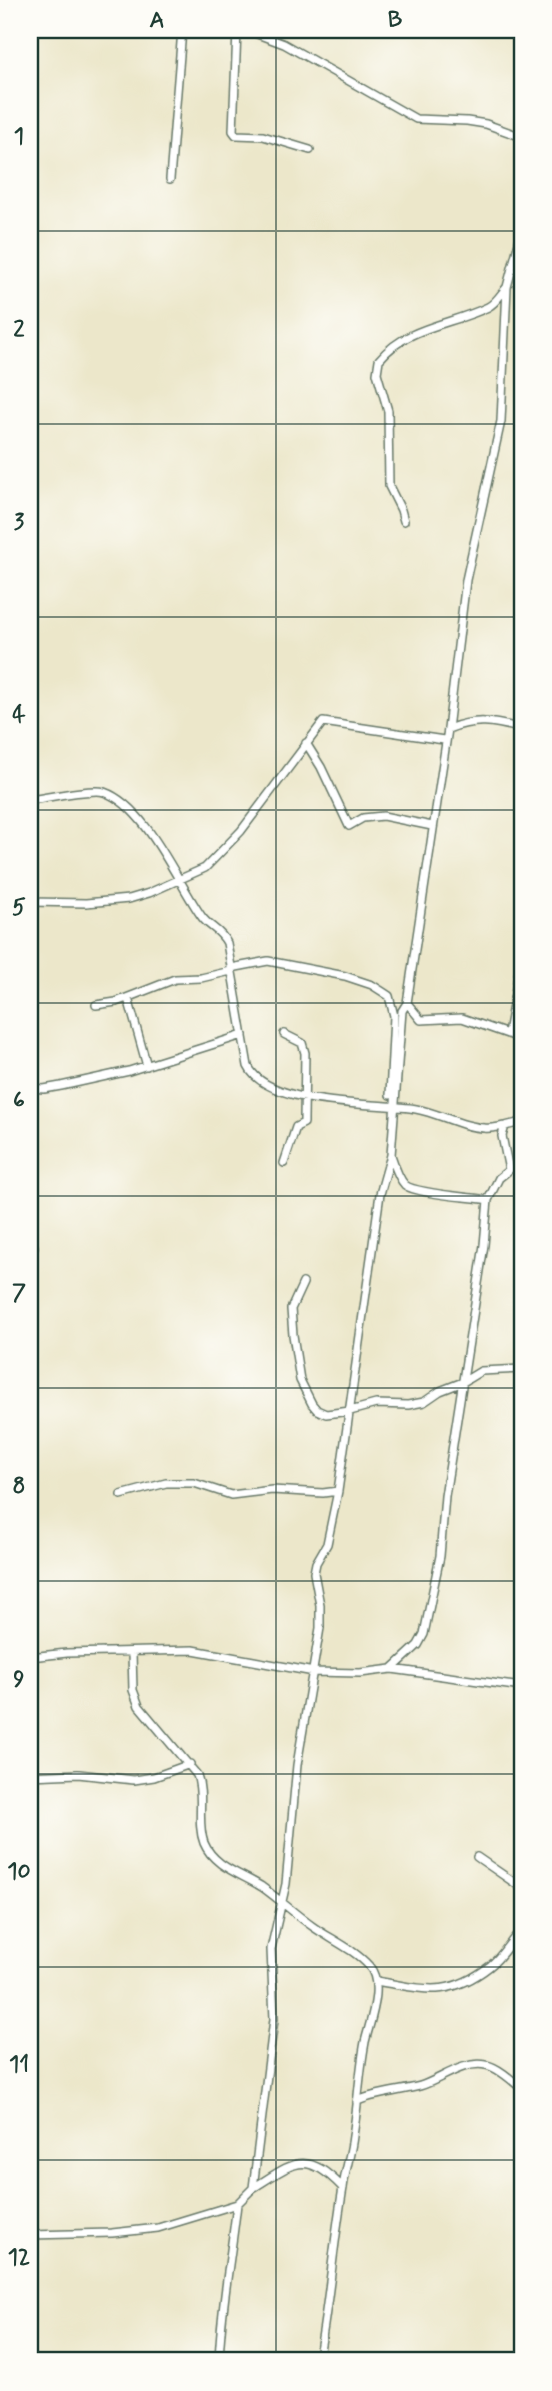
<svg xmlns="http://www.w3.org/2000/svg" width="552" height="2391" viewBox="0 0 552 2391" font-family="Mynerve,sans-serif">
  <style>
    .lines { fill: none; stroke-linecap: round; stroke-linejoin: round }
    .street-casing { stroke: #677868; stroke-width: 10 }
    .street { stroke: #fff; stroke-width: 7 }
    .grid { fill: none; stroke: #1f3d34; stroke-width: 2; stroke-opacity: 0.55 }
    .neatline { fill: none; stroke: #1f3d34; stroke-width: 2.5 }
    .grid-label { font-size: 23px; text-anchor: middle; font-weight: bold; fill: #1f3d34 }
  </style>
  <rect width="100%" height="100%" fill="#fdfcf7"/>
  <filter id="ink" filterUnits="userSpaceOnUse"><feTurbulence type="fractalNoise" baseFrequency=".0143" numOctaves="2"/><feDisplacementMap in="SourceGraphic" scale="14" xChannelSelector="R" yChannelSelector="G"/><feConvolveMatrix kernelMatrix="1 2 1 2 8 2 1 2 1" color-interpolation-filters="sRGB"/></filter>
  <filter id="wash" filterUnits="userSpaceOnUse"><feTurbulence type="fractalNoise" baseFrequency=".00686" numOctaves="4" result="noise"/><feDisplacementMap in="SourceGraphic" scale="28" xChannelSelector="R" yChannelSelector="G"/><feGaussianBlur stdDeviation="1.57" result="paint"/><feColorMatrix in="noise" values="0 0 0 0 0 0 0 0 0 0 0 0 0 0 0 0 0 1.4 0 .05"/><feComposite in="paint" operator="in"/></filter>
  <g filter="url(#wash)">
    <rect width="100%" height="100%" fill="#ece7ca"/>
  </g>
  <g filter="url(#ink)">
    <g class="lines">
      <g class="street-casing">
        <path id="street" d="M 228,30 L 252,32 L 284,44 L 416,119 L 467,121 L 486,124 L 522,137
          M 237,31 L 233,131 L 236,135 L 263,136 L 310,150
          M 170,179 L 182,30
          M 404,521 L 401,510 L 389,486 L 388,411 L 377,373 L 379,360 C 407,326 451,325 488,307 C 496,303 501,294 507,287
          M 448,729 C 476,718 493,721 522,729
          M 306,743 L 321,767 L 349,826 L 363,818 L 383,816 L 432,826
          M 30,800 C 45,798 93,788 104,792 C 147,807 177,882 202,917 C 210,928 220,929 227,943 L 248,1066 C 268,1108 376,1102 416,1109 C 439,1113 461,1127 484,1128 C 491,1129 498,1127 505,1126
          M 30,902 L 86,903 L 129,899 L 149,893 L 205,868 L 241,831 L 323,722 L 444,740
          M 231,968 L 268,961 L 345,976 L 372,985 L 383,992 L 389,996 L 394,1016 L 390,1095
          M 128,998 L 147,1066
          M 407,1003 L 421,1020 L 462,1018 L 522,1039
          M 96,1005 L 116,1002 L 175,979 L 201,978 L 231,971
          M 508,1033 L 522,955
          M 284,1034 L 302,1043 L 305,1053 L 304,1119 L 304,1123 L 296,1127 L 284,1163
          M 30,1088 L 44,1089 L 61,1086 L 129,1071 L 243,1035
          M 391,1155 C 394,1164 398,1178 405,1185 C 416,1194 471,1197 488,1200
          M 30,1238 L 34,1247
          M 303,1283 L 291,1309 L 293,1335 L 300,1380 L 312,1404 L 317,1410 L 326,1414 L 350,1411 L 376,1404 L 408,1405 L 424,1402 L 440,1391 L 463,1382 L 481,1371 L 522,1369
          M 121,1495 L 166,1483 L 194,1483 L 231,1495 L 272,1490 L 323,1493 L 338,1491
          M 132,1653 L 133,1690 L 139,1706 L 197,1775 C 205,1797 196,1822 204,1843 C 214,1867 242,1874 262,1887 C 279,1899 295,1914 312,1926 C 330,1939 354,1949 369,1966 C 385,1984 370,2021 365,2042 C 359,2074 358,2105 353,2136 C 351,2154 345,2171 343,2188 C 333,2246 329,2304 318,2361
          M 30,1657 L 67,1653 L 193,1650 L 314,1672 L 360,1673 L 392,1669 L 522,1687
          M 392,1669 L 418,1645 L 424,1634 L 440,1556 L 445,1496 L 484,1245 L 488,1200 L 499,1178 L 509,1170 L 502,1136 L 505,1126 L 522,1122
          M 30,1776 L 78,1774 L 134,1780 L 154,1777 L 190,1764
          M 477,1857 L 522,1888
          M 376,1981 C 424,1989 448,1999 490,1966 C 502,1957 511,1940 522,1929
          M 357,2102 C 365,2095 406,2090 420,2086 C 440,2080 464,2060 486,2065 C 498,2067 513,2081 522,2089
          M 253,2188 C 295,2162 305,2149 343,2188
          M 30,2235 L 112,2233 L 158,2228 L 237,2204 L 253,2188 L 274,2019 L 271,1949 L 286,1884 L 297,1765 L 320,1628 L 320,1605 L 314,1573 L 316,1563 L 327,1544 L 338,1491 L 380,1194 L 391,1155 L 402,1011 L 407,1003 L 448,729 L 466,580 L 501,421 L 507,287 L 522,231
          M 219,2361 C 221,2308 231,2257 237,2204"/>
      </g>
      <use href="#street" class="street"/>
    </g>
  </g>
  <path class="grid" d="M 276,30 L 276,2361M 30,231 L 522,231M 30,424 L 522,424M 30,617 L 522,617M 30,810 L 522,810M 30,1003 L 522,1003M 30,1196 L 522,1196M 30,1388 L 522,1388M 30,1581 L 522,1581M 30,1774 L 522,1774M 30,1967 L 522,1967M 30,2160 L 522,2160"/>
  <rect width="552" height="2391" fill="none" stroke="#fdfcf7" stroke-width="77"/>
  <rect x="38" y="38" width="476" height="2314" class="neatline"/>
  <g class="grid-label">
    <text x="157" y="27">A</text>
    <text x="395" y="27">B</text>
    <text x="19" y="143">1</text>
    <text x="19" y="336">2</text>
    <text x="19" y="529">3</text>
    <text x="19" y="721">4</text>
    <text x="19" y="914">5</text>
    <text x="19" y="1107">6</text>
    <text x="19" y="1300">7</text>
    <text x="19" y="1493">8</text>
    <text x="19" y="1686">9</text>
    <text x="19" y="1878">10</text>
    <text x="19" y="2071">11</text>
    <text x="19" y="2264">12</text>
  </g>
</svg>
